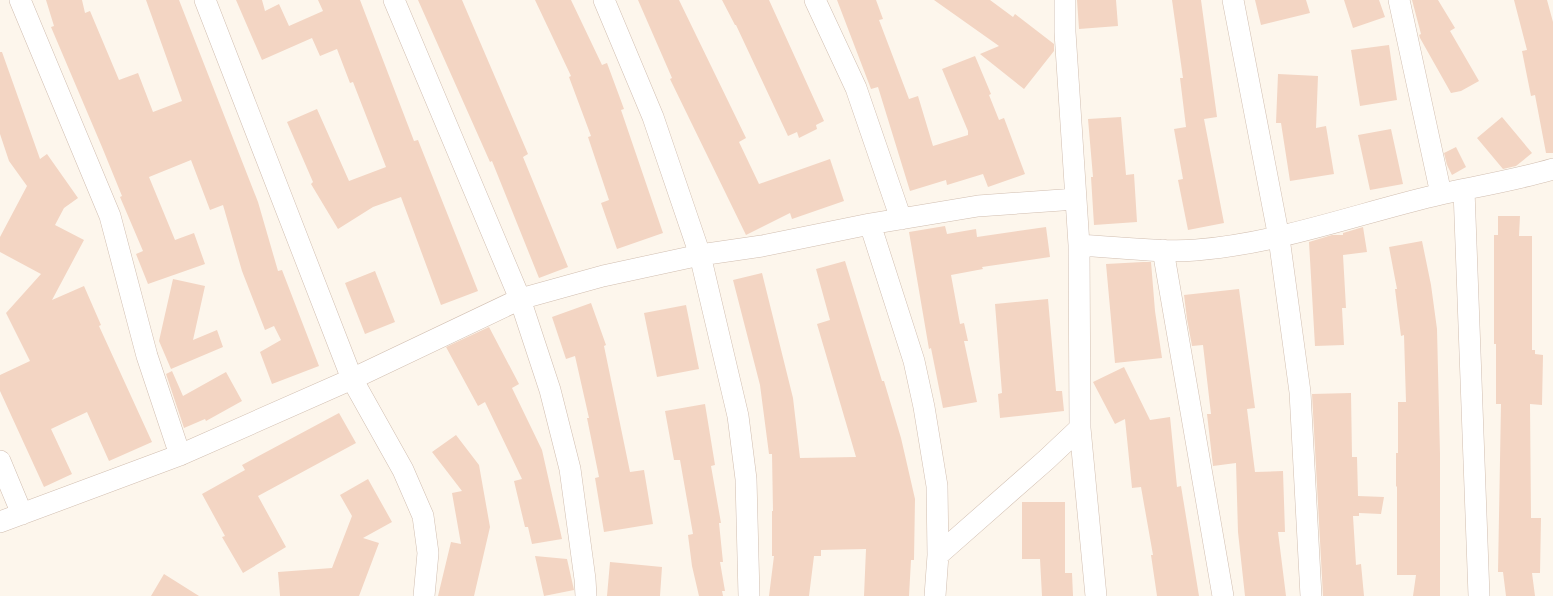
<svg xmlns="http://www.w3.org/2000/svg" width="1553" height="596" viewBox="0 0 1553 596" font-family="'Archivo Narrow',sans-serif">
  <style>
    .building { fill: #f3d5c3 }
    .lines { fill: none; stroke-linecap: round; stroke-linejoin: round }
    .minor-casing { stroke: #d1beb0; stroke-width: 22 }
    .minor { stroke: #fff; stroke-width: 21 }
  </style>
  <rect width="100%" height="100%" fill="#fdf6ec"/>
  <path class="building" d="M 46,0 L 82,0 L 85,13 L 90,11 L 119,80 L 138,73 L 153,112 L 182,101 L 146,0 L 179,0 L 258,202 L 278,271 L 282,270 L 319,366 L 272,384 L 260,352 L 281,340 L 274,326 L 265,330 L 242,271 L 223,205 L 210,210 L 191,160 L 149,177 L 175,240 L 194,233 L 205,264 L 148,284 L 136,254 L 143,251 L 120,197 L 122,196 L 102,147 L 51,27 L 54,26 Z
    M 236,0 L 262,0 L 265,11 L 279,4 L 289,26 L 323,11 L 318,0 L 360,0 L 414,141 L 418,140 L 478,291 L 441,305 L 401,197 L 373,207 L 338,229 L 311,184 L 313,182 L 287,122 L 317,109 L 349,181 L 386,167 L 353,82 L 350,83 L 337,49 L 320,56 L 312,38 L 262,60 Z
    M 418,0 L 462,0 L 528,154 L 523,157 L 568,267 L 539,278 L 492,161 L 490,162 Z
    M 535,0 L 571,0 L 602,65 L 607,63 L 624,109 L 621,110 L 663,233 L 617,249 L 601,203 L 609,200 L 588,137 L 591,136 L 569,77 L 571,76 Z
    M 638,0 L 679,0 L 746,138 L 739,142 L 759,184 L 830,159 L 844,201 L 792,219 L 790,213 L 746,235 L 670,79 L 672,78 Z
    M 722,0 L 769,0 L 824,121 L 816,125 L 817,129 L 799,138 L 797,132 L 788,136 L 736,25 L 735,25 Z
    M 837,0 L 876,0 L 883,19 L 879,20 L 909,99 L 918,96 L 933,146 L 968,135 L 968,131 L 942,69 L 975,56 L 991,94 L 989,95 L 999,120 L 1004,118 L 1025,174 L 988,187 L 983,174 L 947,185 L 946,180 L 910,191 L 878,87 L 871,89 Z
    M 934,0 L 990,0 L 1013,17 L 1015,14 L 1054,44 L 1054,51 L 1024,89 L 980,54 L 999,46 Z
    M 1077,0 L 1116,0 L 1118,26 L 1079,29 Z
    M 1172,0 L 1201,0 L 1217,117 L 1204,119 L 1224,223 L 1188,230 L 1178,180 L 1183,179 L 1174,129 L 1186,127 L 1180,78 L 1183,78 Z
    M 1255,0 L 1306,0 L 1310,13 L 1261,25 Z
    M 1344,0 L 1379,0 L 1385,17 L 1353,28 Z
    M 1412,0 L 1438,0 L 1455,28 L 1450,31 L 1479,81 L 1461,91 L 1451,93 L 1420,38 L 1419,35 L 1421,34 Z
    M 1514,0 L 1547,0 L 1553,22 L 1553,153 L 1546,153 L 1535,95 L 1531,96 L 1522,51 L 1527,50 Z
    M 1389,45 L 1397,100 L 1360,106 L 1351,50 Z
    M 0,52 L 2,52 L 40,159 L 47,154 L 78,198 L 64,208 L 55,225 L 84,240 L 52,300 L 84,286 L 101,325 L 99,326 L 152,442 L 109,461 L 87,412 L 51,429 L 72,474 L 44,487 L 0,391 L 0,375 L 30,361 L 6,313 L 41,274 L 0,252 L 0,237 L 27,186 L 9,161 L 0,134 Z
    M 1278,74 L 1318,76 L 1316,128 L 1326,126 L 1334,174 L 1290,181 L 1281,123 L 1276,123 Z
    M 1121,117 L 1126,175 L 1134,174 L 1137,222 L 1094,225 L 1091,177 L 1093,177 L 1088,119 Z
    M 1502,117 L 1532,153 L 1516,166 L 1503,169 L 1477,138 Z
    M 1391,129 L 1403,184 L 1370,190 L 1358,135 Z
    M 1456,147 L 1466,167 L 1452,175 L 1447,165 L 1444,153 Z
    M 1498,216 L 1520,216 L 1519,236 L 1532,236 L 1532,350 L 1535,350 L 1535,354 L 1543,355 L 1542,405 L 1530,404 L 1531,518 L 1541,518 L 1540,573 L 1532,573 L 1535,596 L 1506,596 L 1503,572 L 1498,572 L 1501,404 L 1496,404 L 1496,344 L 1494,344 L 1494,235 L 1498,235 Z
    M 945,226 L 947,234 L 976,229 L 977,237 L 1046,227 L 1050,257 L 982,267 L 983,269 L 951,275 L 960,324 L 964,323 L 968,341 L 964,341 L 977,402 L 943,408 L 931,348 L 929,349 L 909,232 Z
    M 1363,227 L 1367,252 L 1343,255 L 1346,308 L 1342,308 L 1344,345 L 1315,346 L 1309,242 L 1332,235 L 1343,235 L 1343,233 Z
    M 1422,241 L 1431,285 L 1437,329 L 1440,454 L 1440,596 L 1413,596 L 1416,575 L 1397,575 L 1397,487 L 1396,486 L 1396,453 L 1398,453 L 1398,402 L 1406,402 L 1404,335 L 1401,336 L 1395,289 L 1397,289 L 1389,247 Z
    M 845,261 L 882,381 L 884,381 L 901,438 L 915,499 L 914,560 L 911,560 L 909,596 L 864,596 L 866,549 L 821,550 L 821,556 L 814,556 L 809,596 L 769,596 L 774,556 L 772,556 L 772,511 L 773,511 L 772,454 L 769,454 L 760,385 L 733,280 L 762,273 L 793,398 L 800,458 L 856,457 L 817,324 L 830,320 L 816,269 Z
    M 1143,262 L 1151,262 L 1155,311 L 1162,358 L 1115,363 L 1106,264 Z
    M 375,271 L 395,322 L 365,334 L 345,283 Z
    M 173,279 L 205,286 L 193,340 L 217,330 L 223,347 L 171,369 L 159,341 Z
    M 1239,289 L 1255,408 L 1247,409 L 1255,472 L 1283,471 L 1285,532 L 1278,532 L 1286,596 L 1245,596 L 1238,532 L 1236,463 L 1213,466 L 1207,414 L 1211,414 L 1203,345 L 1192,346 L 1187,319 L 1184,295 Z
    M 1048,299 L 1056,391 L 1062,391 L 1064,411 L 1000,418 L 998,394 L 1002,393 L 995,304 Z
    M 591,303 L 606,345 L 604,346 L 630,472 L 644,470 L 653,524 L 604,532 L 595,478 L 599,477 L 587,418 L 589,418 L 575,356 L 566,359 L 552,317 Z
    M 686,305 L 699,369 L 657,377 L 644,313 Z
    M 489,327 L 519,384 L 512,388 L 542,450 L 562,539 L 532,544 L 528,527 L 525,527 L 514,481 L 522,479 L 485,402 L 478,406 L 446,347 Z
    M 1124,367 L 1150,420 L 1170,417 L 1177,487 L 1181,486 L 1199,596 L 1157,596 L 1151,555 L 1153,555 L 1141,487 L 1132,488 L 1125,419 L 1115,424 L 1093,382 Z
    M 172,371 L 183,396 L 226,372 L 242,401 L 206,421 L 205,419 L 184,428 L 166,374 Z
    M 1351,393 L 1352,457 L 1357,457 L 1358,496 L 1384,497 L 1381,514 L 1359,513 L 1359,516 L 1353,516 L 1356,565 L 1361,564 L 1364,596 L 1323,596 L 1312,394 Z
    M 705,404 L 715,465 L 711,466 L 721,523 L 719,523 L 723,562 L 720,562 L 725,591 L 722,591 L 723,596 L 699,596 L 692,566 L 688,535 L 693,534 L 680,460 L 674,460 L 665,411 Z
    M 339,413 L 356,443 L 258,496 L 286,547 L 243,573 L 222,537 L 225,536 L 202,494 L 245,470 L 242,465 Z
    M 456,435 L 479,465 L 490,527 L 474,596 L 438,596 L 451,542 L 461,544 L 452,493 L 462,491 L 432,452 Z
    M 368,479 L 392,522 L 363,538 L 379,543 L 359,596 L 280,596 L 278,572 L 332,568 L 352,516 L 340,495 Z
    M 1022,502 L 1065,502 L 1065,573 L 1072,573 L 1073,596 L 1042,596 L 1040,559 L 1022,559 Z
    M 535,556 L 567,559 L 574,590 L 544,596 Z
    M 610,562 L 662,567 L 660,596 L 607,596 Z
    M 164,574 L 199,596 L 151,596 Z"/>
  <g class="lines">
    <g class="minor-casing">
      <path id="minor" d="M 20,0 L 110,216 L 147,356 L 180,455
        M 205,0 L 352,379 L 403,470 L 423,516 L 428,553 L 424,596
        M 394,0 L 520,299 L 550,390 L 570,469 L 585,579 L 586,596
        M 604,0 L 653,117 L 700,255 L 738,416 L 746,479 L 749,596
        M 815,0 L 856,88 L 901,219
        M 1065,0 L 1065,32 L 1079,245 L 1080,428 L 1096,596
        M 1233,0 L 1279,238 L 1300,392 L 1311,596
        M 1399,0 L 1441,194
        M 1464,190 L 1479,596
        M 870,224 L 914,361 L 924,407 L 937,486 L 938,555 L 935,596
        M 1079,245 C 1117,247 1158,253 1196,250 C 1281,243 1359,213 1441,194 C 1479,186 1516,180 1553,169
        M 1163,250 L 1223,596
        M 0,461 L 22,514
        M 0,522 L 180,455 L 352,379 L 520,299 L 603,276 L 700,255 L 762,246 L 870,224 L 978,206 L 1076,199
        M 938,555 L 1046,460 L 1080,428"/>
    </g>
    <use href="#minor" class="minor"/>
  </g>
</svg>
